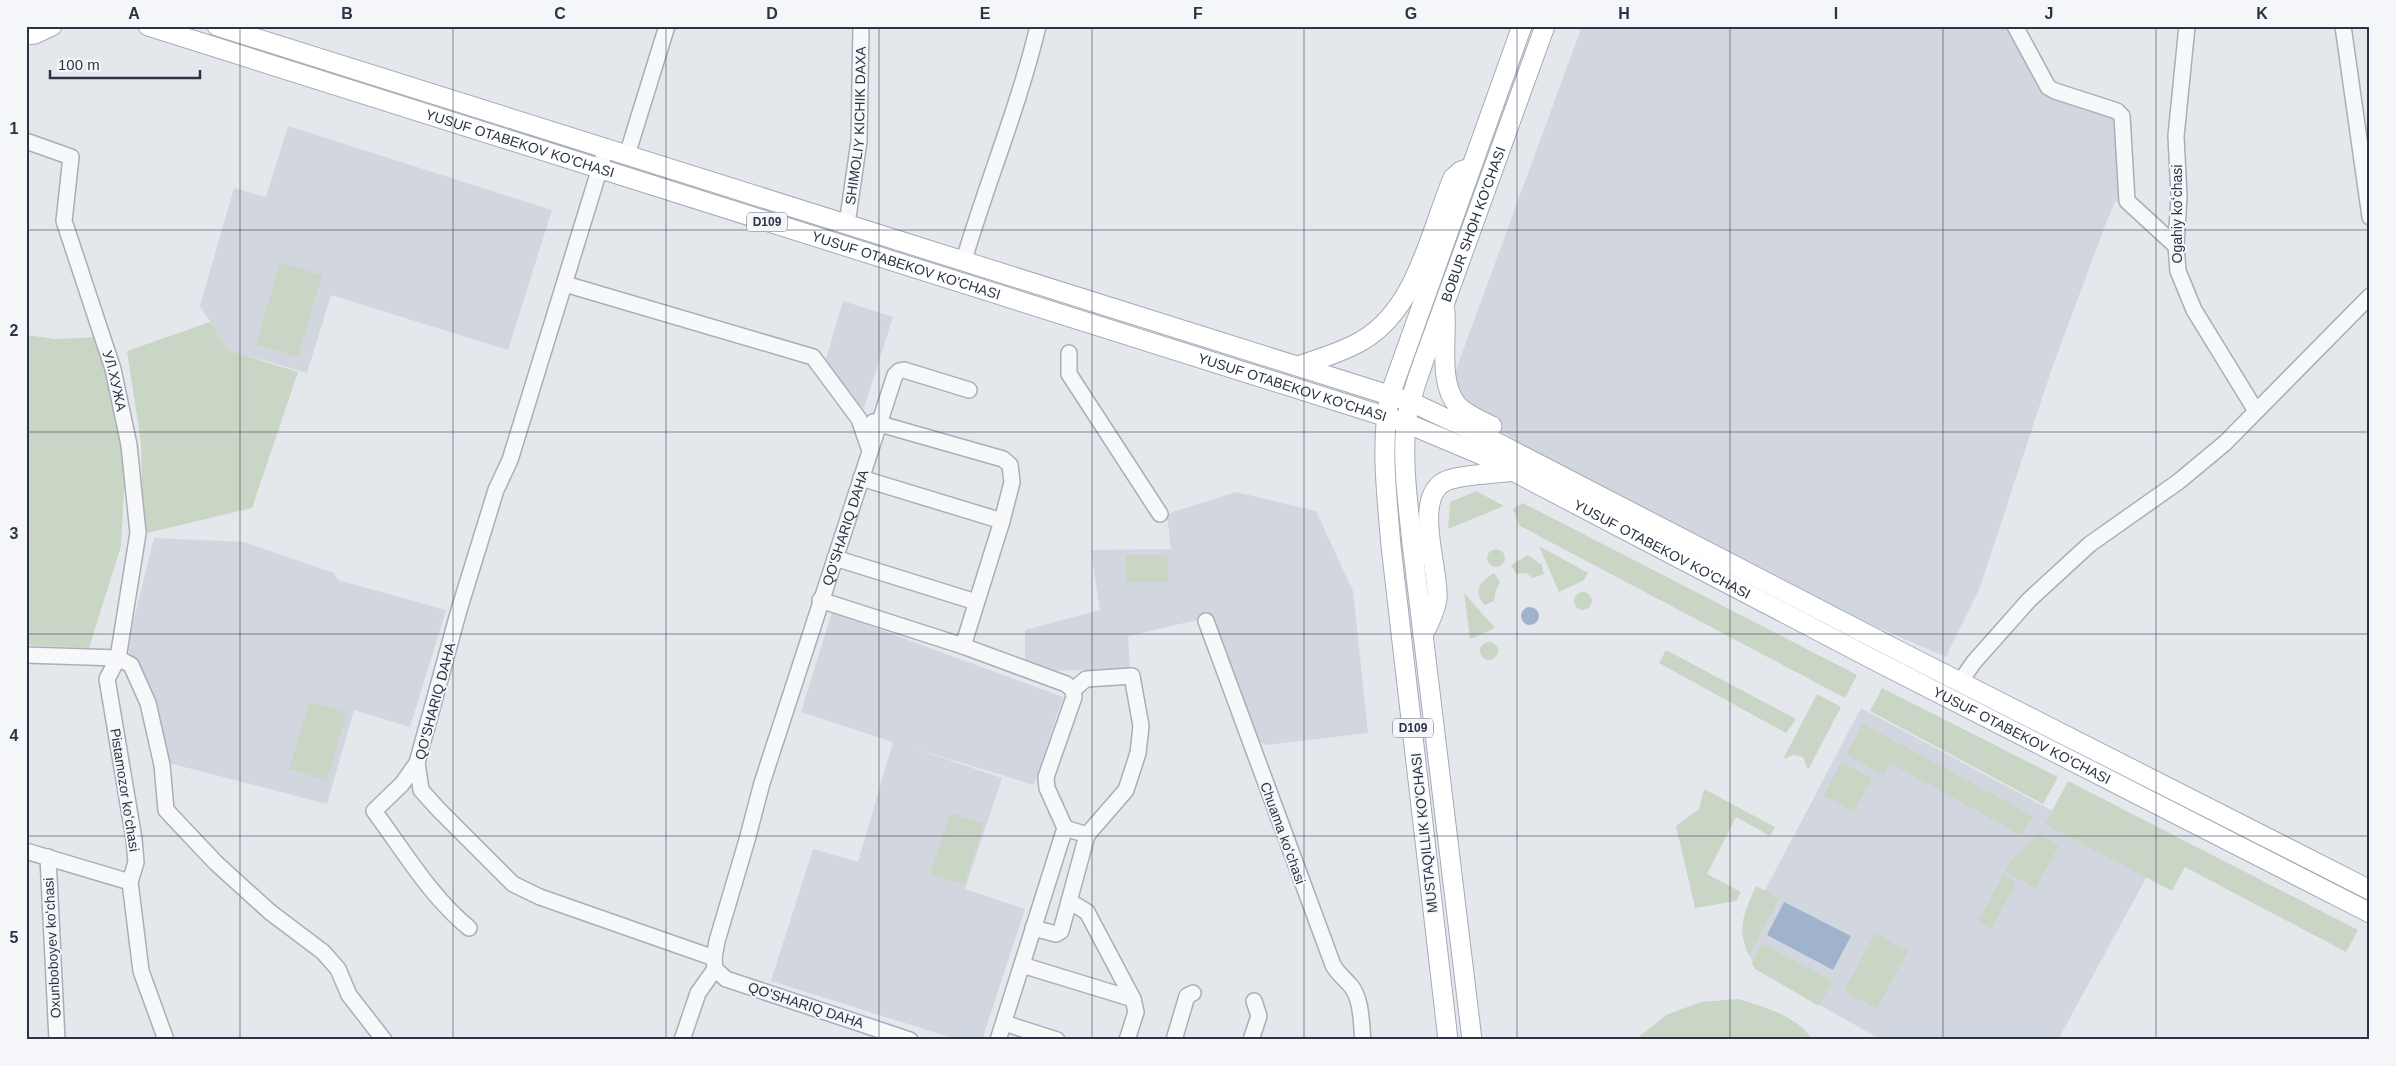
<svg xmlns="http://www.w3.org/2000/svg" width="2396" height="1066" viewBox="0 0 2396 1066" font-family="Arial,sans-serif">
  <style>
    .built { fill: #d2d6de }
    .green { fill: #c9d6c5 }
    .water { fill: #9fb4cc }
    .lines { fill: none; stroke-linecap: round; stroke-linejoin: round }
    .minor-casing { stroke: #a9aeb7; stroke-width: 18 }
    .major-casing { stroke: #a3abb8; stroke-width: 21 }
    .minor { stroke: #f7f8fa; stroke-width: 15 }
    .major { stroke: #fff; stroke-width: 19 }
    .grid { fill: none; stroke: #2b3445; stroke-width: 1; stroke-opacity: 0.55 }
    .labels { text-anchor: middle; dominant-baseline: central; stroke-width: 4; stroke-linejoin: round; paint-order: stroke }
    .shield { fill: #f4f6f9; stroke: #676e7b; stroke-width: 1 }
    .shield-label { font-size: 12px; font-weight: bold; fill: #2b3445 }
    .street-label { font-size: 14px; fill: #2b3445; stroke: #f4f6f9 }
    .neatline { fill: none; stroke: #2b3445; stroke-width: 2 }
    .grid-label { font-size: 16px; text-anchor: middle; font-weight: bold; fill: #2b3445 }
  </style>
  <rect width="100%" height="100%" fill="#e4e7ec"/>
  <path class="built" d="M 1582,26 L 2005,26 L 2043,92 L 2120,118 L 2123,200 L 2115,202 L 2106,223 L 2052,368 L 1980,587 L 1946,657 L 1819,602 L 1558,467 L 1470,411 L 1450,386 Z
    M 288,126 L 552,210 L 508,350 L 331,295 L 307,373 L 228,350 L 200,306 L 234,188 L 266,197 Z
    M 843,301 L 893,317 L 864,408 L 859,405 L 825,362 Z
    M 1236,492 L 1316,511 L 1353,591 L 1368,733 L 1266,745 L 1257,740 L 1210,617 L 1128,636 L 1130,669 L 1039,671 L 1025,664 L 1025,630 L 1100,610 L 1091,550 L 1171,549 L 1167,514 Z
    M 154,538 L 244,542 L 334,573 L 338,580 L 446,610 L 410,727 L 354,710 L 327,804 L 161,761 L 152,711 L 127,647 Z
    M 832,612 L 1063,697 L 1034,785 L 910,747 L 1002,778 L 965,889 L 1025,909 L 982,1040 L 959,1040 L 771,981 L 813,849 L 858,862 L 893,742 L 801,712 Z
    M 1861,708 L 2153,865 L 2058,1040 L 1882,1040 L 1755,969 L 1742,934 Z"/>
  <path class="green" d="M 280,263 L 322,275 L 298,357 L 256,344 Z
    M 210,322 L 228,350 L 298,372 L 252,508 L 143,534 L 141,443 L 127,351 Z
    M 26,335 L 56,339 L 97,337 L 126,450 L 121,546 L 89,648 L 26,645 Z
    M 1476,491 L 1504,506 L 1448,529 L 1450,502 Z
    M 1523,503 L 1857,675 L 1845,698 L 1520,526 L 1513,509 Z
    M 1539,546 L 1588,573 L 1584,580 L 1559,592 Z
    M1487 558a9 9 0 1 1 18 0a9 9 0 1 1-18 0Z
    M 1126,555 L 1167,555 L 1168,582 L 1126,582 Z
    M 1528,555 L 1542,565 L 1544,574 L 1533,578 L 1526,573 L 1516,574 L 1511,565 Z
    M 1494,573 L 1500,582 L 1495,593 L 1494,601 L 1485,605 C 1472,591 1480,582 1494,573 Z
    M1574 601a9 9 0 1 1 18 0a9 9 0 1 1-18 0Z
    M 1464,593 L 1495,628 L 1470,639 Z
    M1480 651a9 9 0 1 1 18 0a9 9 0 1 1-18 0Z
    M 1666,650 L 1796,719 L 1786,733 L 1659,663 Z
    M 1882,688 L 2058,777 L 2043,804 L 1870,711 Z
    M 1817,694 L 1841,707 L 1808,770 L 1803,757 L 1794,755 L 1783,759 Z
    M 310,702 L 347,713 L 326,781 L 289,769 Z
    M 1863,724 L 2033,816 L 2021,835 L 1890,763 L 1883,775 L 1846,755 Z
    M 1841,763 L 1872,778 L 1854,812 L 1824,796 Z
    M 2068,781 L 2358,930 L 2346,952 L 2185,867 L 2172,891 L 2045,824 Z
    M 1704,789 L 1775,827 L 1770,836 L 1736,817 L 1707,874 L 1741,892 L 1736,901 L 1695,908 L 1676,826 L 1699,809 Z
    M 951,813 L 984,824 L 964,885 L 930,874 Z
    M 2037,834 L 2059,845 L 2036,888 L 2005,872 L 2011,861 Z
    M 2003,875 L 2016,882 L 1992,929 L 1978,922 Z
    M 1756,886 L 1779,898 L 1749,956 C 1736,927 1744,914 1756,886 Z
    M 1875,933 L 1908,951 L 1877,1009 L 1844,991 Z
    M 1762,944 L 1833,981 L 1819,1006 L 1757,970 L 1752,964 Z
    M 1739,999 C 1766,1008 1796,1015 1813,1040 L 1635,1040 L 1666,1015 L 1701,1002 Z"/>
  <path class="water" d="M1521 616a9 9 0 1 1 18 0a9 9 0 1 1-18 0Z
    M 1784,902 L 1851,936 L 1833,970 L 1767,935 Z"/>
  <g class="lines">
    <g class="minor-casing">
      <g id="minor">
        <path d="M 2015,26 L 2048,87 L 2055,91 L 2117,111 L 2122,116 L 2127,201 L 2176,246"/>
        <path d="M 2187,26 L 2176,136 L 2179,196 L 2176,246 L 2178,271 L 2194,310 L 2256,411"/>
        <path d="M 2343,26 L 2370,217"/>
        <path id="s1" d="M 26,141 L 71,157 L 64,221 L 113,369 L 129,445 L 138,533 L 118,658 L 107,679 L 134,839 L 136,862 L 130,882 L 141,971 L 166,1040"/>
        <path d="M 606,148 L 510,460 L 496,490 L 459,610 L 417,763 L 421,790 L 439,810 L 513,884 L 540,897 L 714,958"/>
        <path d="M 627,155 L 667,26"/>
        <path id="s2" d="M 847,224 L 859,141 L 861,26"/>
        <path d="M 964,260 C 987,182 1019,106 1038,26"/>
        <path d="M 565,284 L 813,357 L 859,419 L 870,451"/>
        <path d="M 1069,353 L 1069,374 L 1160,514"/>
        <path d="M 873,422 L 1003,459 L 1010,465 L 1012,482 L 1002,521 L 963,646"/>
        <path d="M 861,478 L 1002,521"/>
        <path d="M 835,558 L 976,602"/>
        <path d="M 820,600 L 963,646 L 1066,684 L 1073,690 L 1074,697 L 1046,777 L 1047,788 L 1065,828 L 998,1040"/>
        <path d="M 1206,621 L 1333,965 C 1338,974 1345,979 1351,986 C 1362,1000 1361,1023 1363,1040"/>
        <path d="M 26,655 L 118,658 L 131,665 L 148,703 L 162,765 L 166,810 L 216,863 L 270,912 L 323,952 L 338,969 L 349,995 L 384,1040"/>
        <path d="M 1960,682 L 1974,662 L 2029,600 L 2090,544 L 2178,482 L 2225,443 L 2370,296"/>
        <path d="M 1073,690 L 1086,679 L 1132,676 L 1141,726 L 1138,753 L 1126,790 L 1087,835"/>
        <path d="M 417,763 L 402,784 L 374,811 C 404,851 430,896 469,928"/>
        <path d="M 26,851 L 130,882"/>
        <path d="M 48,857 L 57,1040"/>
        <path d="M 1069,901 L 1087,912 L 1133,999 L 1136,1012 L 1127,1040"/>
        <path d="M 1033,928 L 1056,934 L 1061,931 L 1087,835 L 1065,828"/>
        <path d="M 1022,965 L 1133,999"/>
        <path d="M 1004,1023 L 1057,1040"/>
        <path d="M 682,1040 L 698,993 L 715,969"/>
        <path id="s3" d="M 910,1040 L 726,979 L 715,969 L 714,958 L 717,941 L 747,840 L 762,783 L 895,375 L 899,371 L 904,370 L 969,390"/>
        <path d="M 1174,1040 L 1187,996 L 1193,993"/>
        <path d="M 1251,1040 L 1259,1016 L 1254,1001"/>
      </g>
    </g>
    <g class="major-casing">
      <g id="major">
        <path id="s4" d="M 148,26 L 1406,423 L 1482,455 L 1876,661 L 2370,913"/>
        <path d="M 217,26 L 1411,402 L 1490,439 L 1901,652 L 2370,890"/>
        <path d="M 26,35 L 35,34 L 52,26"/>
        <path d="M 1445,311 C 1447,340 1438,384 1458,406 C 1467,415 1481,421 1492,426"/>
        <path d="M 1299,366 C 1320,358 1344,352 1363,340 C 1417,308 1430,232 1453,178 L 1461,171 L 1470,168"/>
        <path d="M 1423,635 C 1429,624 1435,612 1437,599 C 1440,570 1410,494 1448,480 C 1466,474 1493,474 1513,471"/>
        <path d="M 1448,1040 L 1391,546 C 1387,497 1380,444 1390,395 L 1522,26"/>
        <path id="s5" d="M 1472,1040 L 1412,543 C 1408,503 1402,463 1406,423 C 1409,401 1417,380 1424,360 L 1545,26"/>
      </g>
    </g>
    <use href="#minor" class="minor"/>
    <use href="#major" class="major"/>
  </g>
  <path class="grid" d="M 240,26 L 240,1040M 453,26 L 453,1040M 666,26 L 666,1040M 879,26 L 879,1040M 1092,26 L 1092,1040M 1304,26 L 1304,1040M 1517,26 L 1517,1040M 1730,26 L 1730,1040M 1943,26 L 1943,1040M 2156,26 L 2156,1040M 26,230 L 2370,230M 26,432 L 2370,432M 26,634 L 2370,634M 26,836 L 2370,836"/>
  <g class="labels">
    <g class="shield">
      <rect x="747" y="212.5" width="40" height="19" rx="4"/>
      <rect x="1393" y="718.5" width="40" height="19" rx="4"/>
    </g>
    <g class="shield-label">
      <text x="767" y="222">D109</text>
      <text x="1413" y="728">D109</text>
    </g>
    <g class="street-label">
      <text stroke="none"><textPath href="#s2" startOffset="99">SHIMOLIY KICHIK DAXA</textPath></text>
      <text stroke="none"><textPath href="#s4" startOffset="390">YUSUF OTABEKOV KO'CHASI</textPath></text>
      <text transform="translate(2177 214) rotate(-90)">Ogahiy koʻchasi</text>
      <text stroke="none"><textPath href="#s5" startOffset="831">BOBUR SHOH KO'CHASI</textPath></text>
      <text stroke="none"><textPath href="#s4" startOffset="795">YUSUF OTABEKOV KO'CHASI</textPath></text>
      <text stroke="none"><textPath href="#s1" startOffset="280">УЛ.ХУЖА</textPath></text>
      <text stroke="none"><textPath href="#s4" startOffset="1200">YUSUF OTABEKOV KO'CHASI</textPath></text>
      <text stroke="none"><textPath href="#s3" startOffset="670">QO'SHARIQ DAHA</textPath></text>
      <text stroke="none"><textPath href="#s4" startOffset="1605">YUSUF OTABEKOV KO'CHASI</textPath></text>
      <text transform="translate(435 701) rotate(-75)">QO'SHARIQ DAHA</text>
      <text stroke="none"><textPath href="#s4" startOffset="2010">YUSUF OTABEKOV KO'CHASI</textPath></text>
      <text transform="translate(125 790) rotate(81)">Pistamozor koʻchasi</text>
      <text transform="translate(1283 833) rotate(70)">Chuama koʻchasi</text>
      <text transform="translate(1424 833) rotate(-96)">MUSTAQILLIK KO'CHASI</text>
      <text transform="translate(52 948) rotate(-93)">Oxunboboyev koʻchasi</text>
      <text transform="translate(806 1005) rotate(18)">QO'SHARIQ DAHA</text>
    </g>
  </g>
  <rect width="2396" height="1066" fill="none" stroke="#f4f6f9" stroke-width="55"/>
  <path d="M50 70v8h150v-8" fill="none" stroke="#2b3445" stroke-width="2.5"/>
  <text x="58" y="70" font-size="15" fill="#2b3445" stroke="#f4f6f9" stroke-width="4" paint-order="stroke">100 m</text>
  <rect x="28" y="28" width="2340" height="1010" class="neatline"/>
  <g class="grid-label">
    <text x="134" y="19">A</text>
    <text x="347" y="19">B</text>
    <text x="560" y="19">C</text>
    <text x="772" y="19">D</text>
    <text x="985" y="19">E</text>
    <text x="1198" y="19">F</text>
    <text x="1411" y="19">G</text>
    <text x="1624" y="19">H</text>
    <text x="1836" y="19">I</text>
    <text x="2049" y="19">J</text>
    <text x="2262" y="19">K</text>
    <text x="14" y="134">1</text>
    <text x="14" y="336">2</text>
    <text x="14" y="539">3</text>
    <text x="14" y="741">4</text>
    <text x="14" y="943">5</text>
  </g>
</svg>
